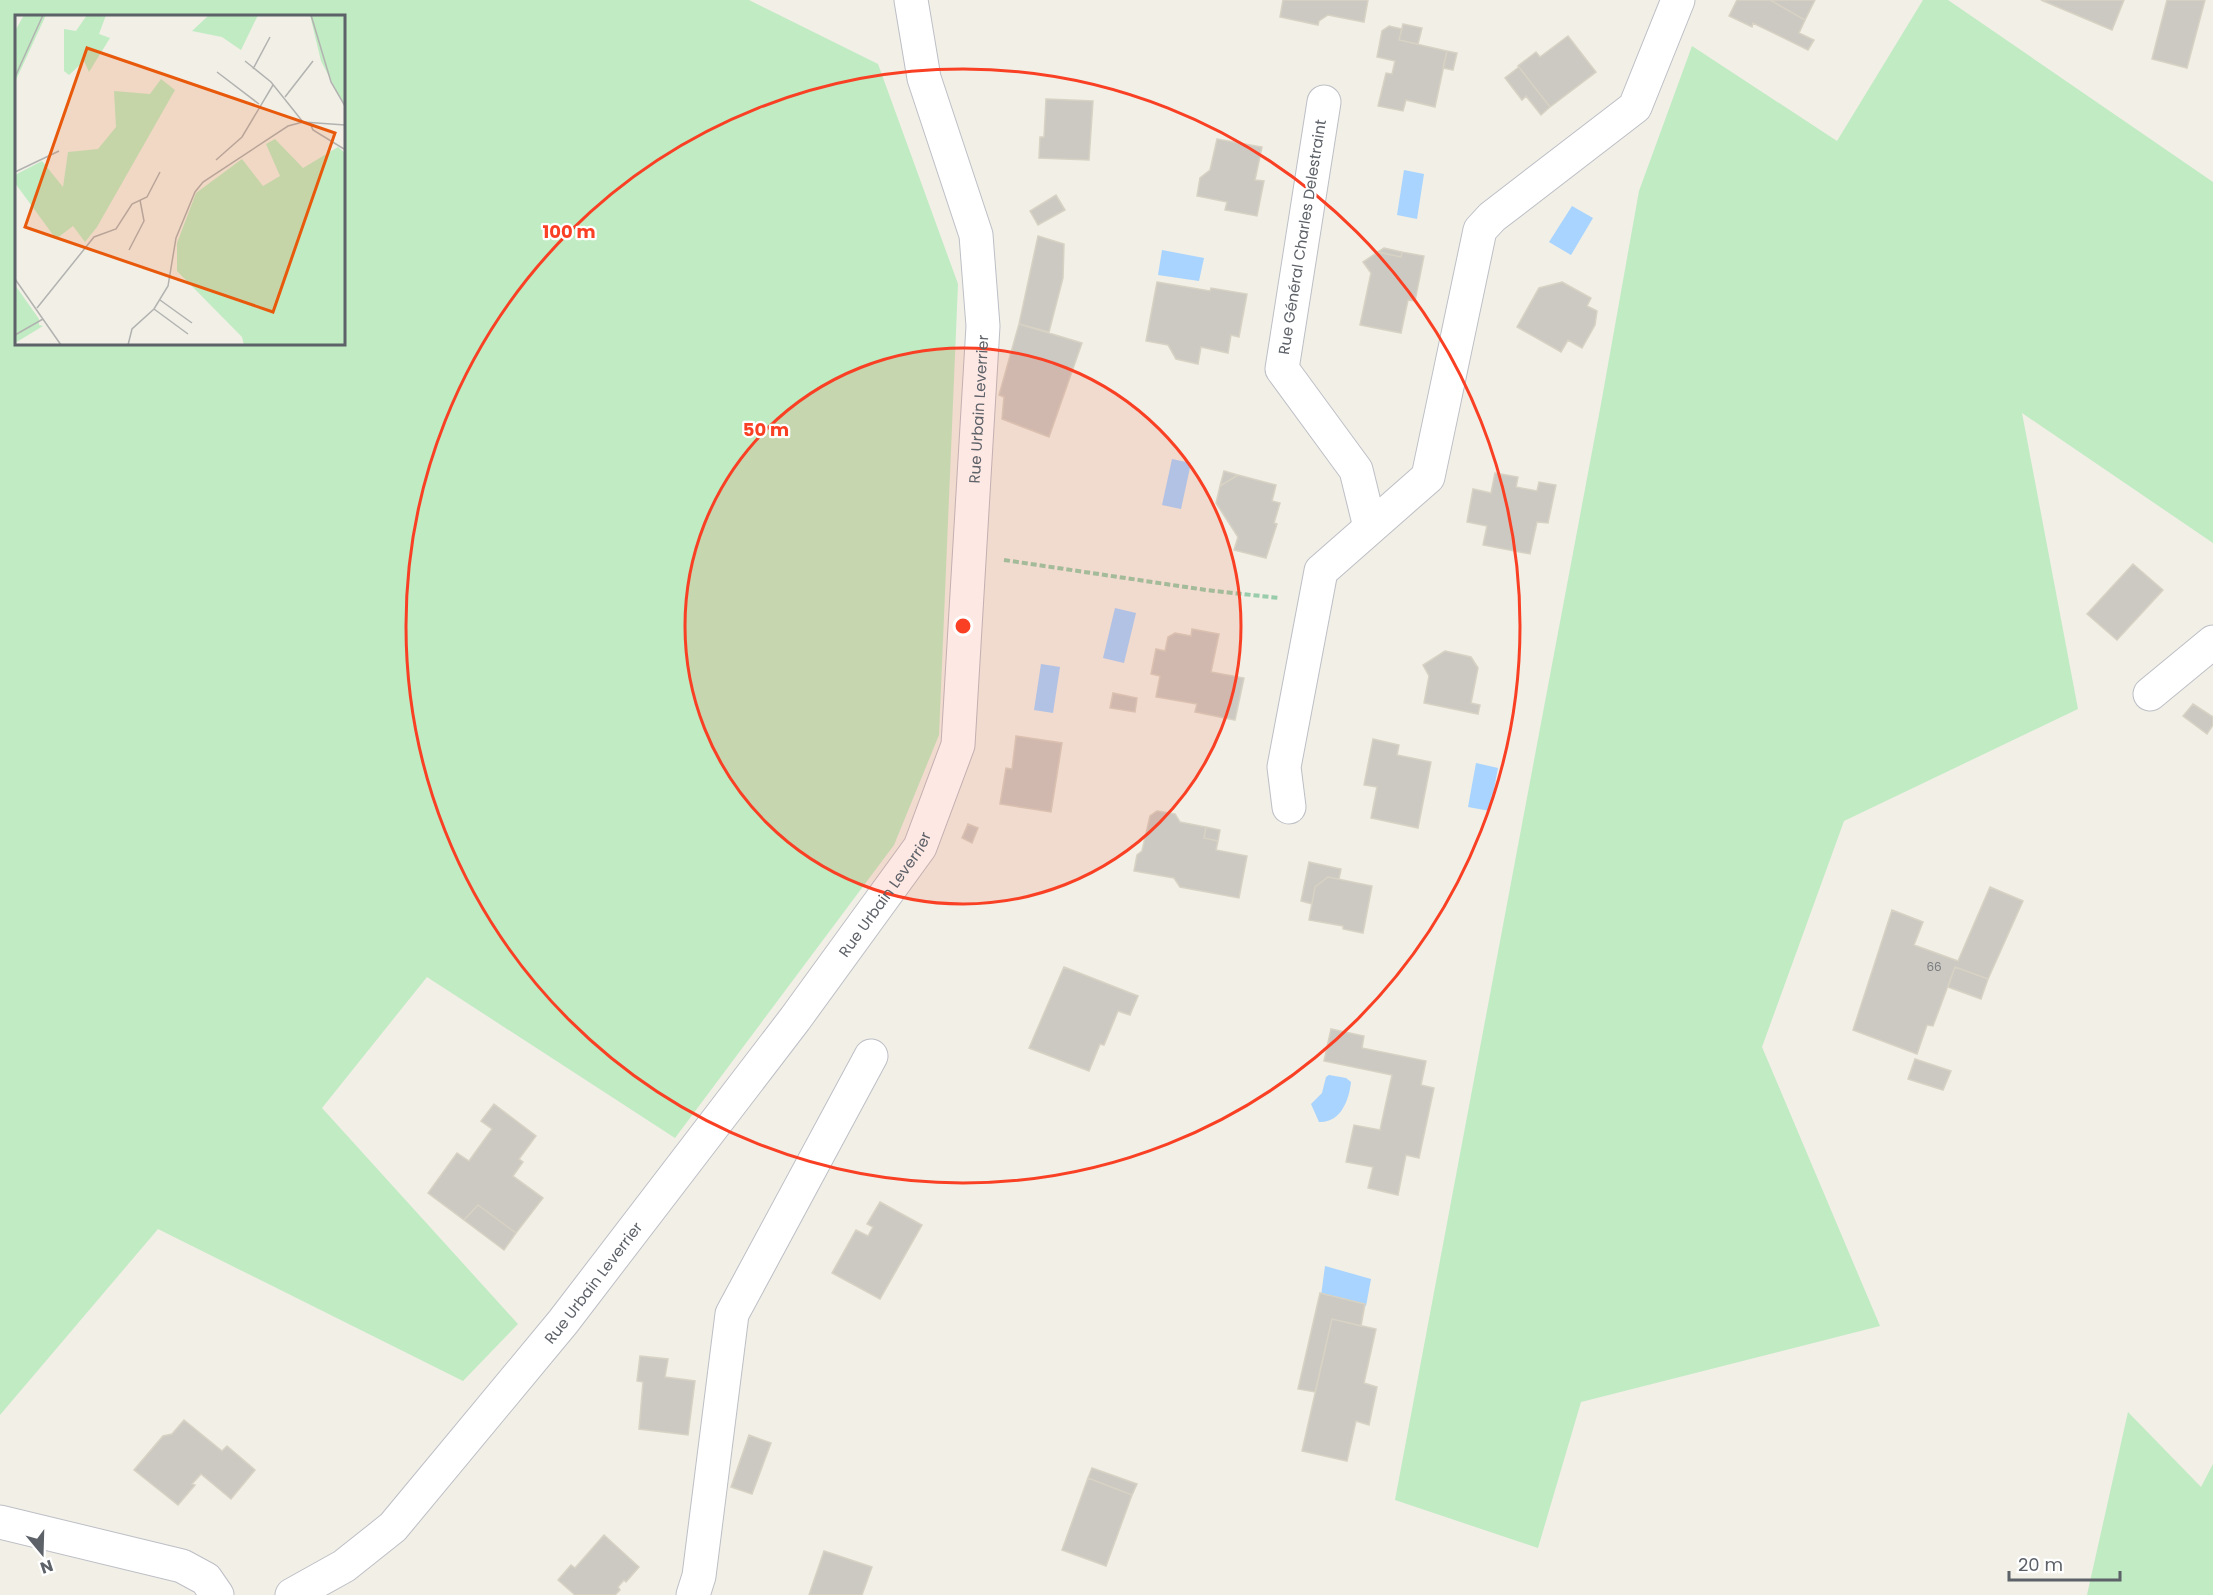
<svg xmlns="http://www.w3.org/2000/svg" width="2213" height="1595" viewBox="0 0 2213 1595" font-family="Poppins,sans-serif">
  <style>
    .green { fill: #c0ebc3; fill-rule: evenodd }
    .water { fill: #a8d4ff }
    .building { fill: #ccc9c3; stroke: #d7d2c3; stroke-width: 1.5 }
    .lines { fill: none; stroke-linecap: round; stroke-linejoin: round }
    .minor-casing { stroke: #bdbfc6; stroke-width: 35 }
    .path { stroke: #98ccaa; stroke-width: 4; stroke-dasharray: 6 3; stroke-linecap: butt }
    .minor { stroke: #fff; stroke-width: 33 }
    .ring { fill: none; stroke: #f94024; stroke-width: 3 }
    .labels { text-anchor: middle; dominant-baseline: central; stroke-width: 4.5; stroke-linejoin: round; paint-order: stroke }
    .number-label { font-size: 12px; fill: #797b7f }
    .street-label { font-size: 15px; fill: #5d6168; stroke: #fff }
    .inset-road { fill: none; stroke: #b2b2b0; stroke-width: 1.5 }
    .view { fill: #e8590c; fill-opacity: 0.15; stroke: #e8590c; stroke-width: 3 }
    .inset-edge { fill: none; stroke: #5d6168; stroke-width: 3 }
    .centre { fill: #f94024; stroke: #fff; stroke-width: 3 }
    .ring-label { font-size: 18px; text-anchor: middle; font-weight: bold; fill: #f94024; stroke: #fff; stroke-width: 4.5; stroke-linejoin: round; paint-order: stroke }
  </style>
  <rect width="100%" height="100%" fill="#f1efe6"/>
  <path class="green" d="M 0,0 L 749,0 L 878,64 L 958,284 L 939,735 L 894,845 L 675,1138 L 427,977 L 322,1108 L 518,1324 L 463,1381 L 158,1229 L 0,1415 ZM 16,16 L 344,16 L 344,344 L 16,344 Z
    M 1923,0 L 1948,0 L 2213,182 L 2213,543 L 2022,413 L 2078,709 L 1844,821 L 1762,1047 L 1880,1326 L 1581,1402 L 1538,1548 L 1395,1500 L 1601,404 L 1639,191 L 1692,46 L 1837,141 Z
    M 2128,1412 L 2201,1487 L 2213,1464 L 2213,1595 L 2087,1595 Z"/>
  <path class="water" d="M 1404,170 L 1424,174 L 1417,219 L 1397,215 Z
    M 1572,206 L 1593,218 L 1571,255 L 1549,242 Z
    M 1162,250 L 1204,258 L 1199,281 L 1158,275 Z
    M 1172,459 L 1191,463 L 1181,509 L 1162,505 Z
    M 1115,608 L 1136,613 L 1124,663 L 1103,658 Z
    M 1041,664 L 1060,667 L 1053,713 L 1034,710 Z
    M 1476,763 L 1498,768 L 1490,811 L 1468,807 Z
    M 1329,1075 L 1346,1078 L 1351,1082 C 1349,1100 1341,1123 1319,1122 L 1311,1104 L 1322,1093 L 1326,1077 Z
    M 1325,1266 L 1371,1279 L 1366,1306 L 1321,1296 Z"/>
  <path class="building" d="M 1283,0 L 1368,0 L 1364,22 L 1328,15 L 1319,21 L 1318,25 L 1280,17 Z
    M 1737,0 L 1770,0 L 1805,20 L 1799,33 L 1814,40 L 1808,50 L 1753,23 L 1752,27 L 1729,16 Z
    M 1770,0 L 1815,0 L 1805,20 Z
    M 2041,0 L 2124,0 L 2112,30 Z
    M 2167,0 L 2205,0 L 2187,68 L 2152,59 Z
    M 1403,24 L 1422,28 L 1418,44 L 1399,40 Z
    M 1389,26 L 1402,29 L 1399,40 L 1447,51 L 1435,107 L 1406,100 L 1403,111 L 1378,106 L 1386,73 L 1392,74 L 1395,61 L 1377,57 L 1382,31 Z
    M 1568,36 L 1596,72 L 1550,107 L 1518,66 L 1536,52 L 1540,57 Z
    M 1447,51 L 1457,53 L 1453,70 L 1443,68 Z
    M 1519,67 L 1550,107 L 1541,115 L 1526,96 L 1522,100 L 1505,78 Z
    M 1046,99 L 1093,101 L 1089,160 L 1039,158 L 1040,137 L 1044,137 Z
    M 1217,139 L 1262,147 L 1255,180 L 1264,181 L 1257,216 L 1225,210 L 1227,202 L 1197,196 L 1200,178 L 1210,170 Z
    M 1056,195 L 1065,210 L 1038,225 L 1030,211 Z
    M 1038,236 L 1064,244 L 1063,278 L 1049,332 L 1019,324 Z
    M 1384,248 L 1402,252 L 1401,257 L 1378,252 Z
    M 1378,252 L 1401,257 L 1402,252 L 1424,256 L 1415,301 L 1408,300 L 1401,333 L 1360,325 L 1371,273 L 1363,262 Z
    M 1157,282 L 1210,291 L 1211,288 L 1247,294 L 1239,337 L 1231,335 L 1228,353 L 1201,347 L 1198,364 L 1176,359 L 1168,345 L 1146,341 Z
    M 1562,282 L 1591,298 L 1587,306 L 1597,311 L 1595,325 L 1582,348 L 1568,340 L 1561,352 L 1517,327 L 1539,288 Z
    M 1019,324 L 1082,343 L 1049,437 L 1002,419 L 1004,397 L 999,395 Z
    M 1224,471 L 1238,475 L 1220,486 Z
    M 1495,473 L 1518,477 L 1516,487 L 1537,491 L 1539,482 L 1556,485 L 1548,523 L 1537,522 L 1530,554 L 1483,545 L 1487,526 L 1467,522 L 1473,489 L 1491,493 Z
    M 1238,475 L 1276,485 L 1272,501 L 1280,503 L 1274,523 L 1277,524 L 1266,558 L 1234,550 L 1238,537 L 1216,503 L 1220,486 Z
    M 2133,564 L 2163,590 L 2117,640 L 2087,614 Z
    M 1192,629 L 1219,634 L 1211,672 L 1244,678 L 1235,720 L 1195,712 L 1197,704 L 1156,697 L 1160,676 L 1151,674 L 1156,649 L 1165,651 L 1168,637 L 1175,633 L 1191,636 Z
    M 1445,651 L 1471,657 L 1478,668 L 1471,703 L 1480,705 L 1478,714 L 1424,703 L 1429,676 L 1423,665 Z
    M 1113,693 L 1137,698 L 1135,712 L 1110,708 Z
    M 2193,704 L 2213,717 L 2213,725 L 2207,734 L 2183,716 Z
    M 1016,736 L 1062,743 L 1051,812 L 1000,804 L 1006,768 L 1012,769 Z
    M 1373,739 L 1399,745 L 1397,755 L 1431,762 L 1418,828 L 1371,818 L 1377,787 L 1364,785 Z
    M 1157,811 L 1175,814 L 1180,822 L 1206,827 L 1204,838 L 1218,841 L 1216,850 L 1247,856 L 1239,898 L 1180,887 L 1174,878 L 1134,871 L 1137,855 L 1142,851 L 1150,816 Z
    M 968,824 L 978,828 L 972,843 L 962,838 Z
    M 1206,827 L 1220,830 L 1218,841 L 1204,838 Z
    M 1309,862 L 1341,869 L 1339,879 L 1328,877 L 1315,887 L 1312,904 L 1301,901 Z
    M 1328,877 L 1372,886 L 1363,933 L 1343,929 L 1343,926 L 1309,920 L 1315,887 Z
    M 1990,887 L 2023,901 L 1988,979 L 1955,967 L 1933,1026 L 1927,1025 L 1917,1054 L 1853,1030 L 1892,910 L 1923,922 L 1914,945 L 1958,961 Z
    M 1064,967 L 1138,996 L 1130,1015 L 1118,1011 L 1104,1045 L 1100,1044 L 1089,1071 L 1029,1048 Z
    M 1955,967 L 1988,979 L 1981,999 L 1948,987 Z
    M 1331,1029 L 1364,1036 L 1362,1048 L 1426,1061 L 1421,1085 L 1434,1088 L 1419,1158 L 1406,1155 L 1398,1195 L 1368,1188 L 1373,1167 L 1346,1162 L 1354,1125 L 1380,1130 L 1392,1075 L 1324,1061 Z
    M 1915,1059 L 1951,1071 L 1943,1090 L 1908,1079 Z
    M 494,1104 L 536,1136 L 519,1159 L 523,1162 L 513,1176 L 543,1198 L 516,1233 L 478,1205 L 464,1220 L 428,1193 L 457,1153 L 469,1161 L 492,1129 L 481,1121 Z
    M 880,1202 L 922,1225 L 880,1299 L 832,1273 L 856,1230 L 868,1236 L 873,1227 L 867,1224 Z
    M 478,1205 L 516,1233 L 504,1250 L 464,1220 Z
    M 1320,1293 L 1365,1304 L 1361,1326 L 1332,1319 L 1315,1392 L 1298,1389 Z
    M 1332,1319 L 1376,1329 L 1364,1383 L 1377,1387 L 1369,1425 L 1356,1421 L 1347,1461 L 1302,1451 Z
    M 640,1356 L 668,1359 L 665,1377 L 695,1381 L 688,1435 L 639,1429 L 643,1382 L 637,1381 Z
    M 184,1420 L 222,1451 L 227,1446 L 255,1470 L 231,1499 L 201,1474 L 192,1484 L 195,1485 L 178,1505 L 134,1470 L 163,1436 L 172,1434 Z
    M 749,1435 L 771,1443 L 752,1494 L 731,1487 Z
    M 1092,1468 L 1137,1484 L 1132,1495 L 1088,1478 Z
    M 1088,1478 L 1132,1495 L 1106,1566 L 1062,1550 Z
    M 604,1535 L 639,1567 L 626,1582 L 624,1580 L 618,1587 L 620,1590 L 615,1595 L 575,1595 L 558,1580 L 571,1565 L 575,1568 Z
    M 824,1551 L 872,1567 L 862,1595 L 809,1595 Z"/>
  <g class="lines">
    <g class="minor-casing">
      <g id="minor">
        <path d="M 1324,102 L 1282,369 L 1356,470 L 1370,527"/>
        <path d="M 2150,694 L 2213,642"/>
        <path d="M 1289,807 L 1284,767 L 1321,571 L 1428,477 L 1480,230 L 1492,217 L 1635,107 L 1678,0"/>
        <path d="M 0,1522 L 182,1566 L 206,1579 L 217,1595"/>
        <path id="s1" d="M 292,1595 L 344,1566 L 393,1527 L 563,1322 L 795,1019 L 920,847 L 958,745 L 983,326 L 976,235 L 924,78 L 911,0"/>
        <path d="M 693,1595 L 699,1576 L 732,1314 L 871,1056"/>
      </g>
    </g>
    <path class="path" d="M 1004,560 L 1206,590 L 1279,598"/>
    <use href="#minor" class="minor"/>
  </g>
  <circle cx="963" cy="626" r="278" fill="#f94024" fill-opacity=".12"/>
  <g class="ring">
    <circle cx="963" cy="626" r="278"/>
    <circle cx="963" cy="626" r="557"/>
  </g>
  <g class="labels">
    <g class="number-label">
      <text x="1934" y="966">66</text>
    </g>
    <g class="street-label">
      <text transform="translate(1302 237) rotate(-81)">Rue Général Charles Delestraint</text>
      <text stroke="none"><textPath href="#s1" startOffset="1428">Rue Urbain Leverrier</textPath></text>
      <text stroke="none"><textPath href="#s1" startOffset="924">Rue Urbain Leverrier</textPath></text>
      <text stroke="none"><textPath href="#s1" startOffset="438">Rue Urbain Leverrier</textPath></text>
    </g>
  </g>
  <g transform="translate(15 15)">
    <rect width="330" height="330" fill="#f1efe6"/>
    <path d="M 9,0 L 31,0 L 0,67 L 0,16 ZM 72,0 L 91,0 L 84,19 L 95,23 L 74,57 L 69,46 L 54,60 L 49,56 L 49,14 L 61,16 ZM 194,0 L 243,0 L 226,35 L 207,22 L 177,16 ZM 295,0 L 330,0 L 330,92 L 306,46 ZM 146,64 L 160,75 L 82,212 L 70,227 L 58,211 L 41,224 L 0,168 L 0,160 L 27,146 L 48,172 L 53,137 L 83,134 L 101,112 L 99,76 L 135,79 ZM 260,124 L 288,153 L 323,132 L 330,138 L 330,330 L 229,330 L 227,322 L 162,256 L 162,228 L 181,178 L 227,144 L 248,171 L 265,161 L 251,129 ZM 0,270 L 24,304 L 24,310 L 28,311 L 0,328 Z" fill="#c0ebc3"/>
    <path class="inset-road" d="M 296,0 L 316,67 L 330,91M 230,46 L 256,67 L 288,107M 238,54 L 255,22M 202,57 L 244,89M 0,62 L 28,0M 270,82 L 298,46M 295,108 L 298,115 L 329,134M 201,145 L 227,122 L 258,70M 0,157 L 44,136M 114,235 L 129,206 L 125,185M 0,264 L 46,330M 145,285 L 177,308M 22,293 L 79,222 L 101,214 L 117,189 L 132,182 L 145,157M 139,294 L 173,319M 0,320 L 28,304M 113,330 L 117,314 L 139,294 L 153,271 L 161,223 L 180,177 L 188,167 L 273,111 L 288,107 L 330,110"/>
    <path class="view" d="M 72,33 L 320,118 L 258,297 L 10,212 Z"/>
    <rect width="330" height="330" class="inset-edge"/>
  </g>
  <circle cx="963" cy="626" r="9" class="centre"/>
  <g class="ring-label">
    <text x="569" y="238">100 m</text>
    <text x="766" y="436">50 m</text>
  </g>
  <g transform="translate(42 1553) rotate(161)" stroke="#ffffff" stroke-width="4.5" paint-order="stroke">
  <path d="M0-4.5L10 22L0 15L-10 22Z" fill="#5d6168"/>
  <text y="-9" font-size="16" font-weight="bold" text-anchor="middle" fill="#5d6168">N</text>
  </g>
  <path d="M2009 1571v9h111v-9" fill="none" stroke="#5d6168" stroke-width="3"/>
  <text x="2018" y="1571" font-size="18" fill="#5d6168" stroke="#ffffff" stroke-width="4.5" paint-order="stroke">20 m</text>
</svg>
